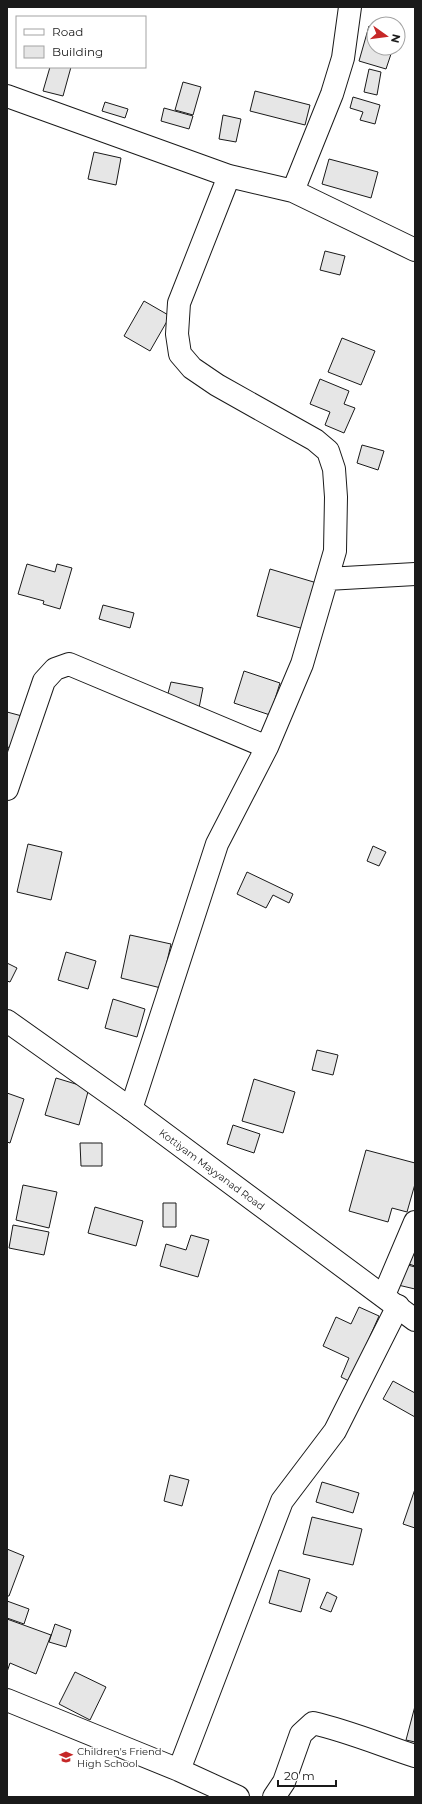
<svg xmlns="http://www.w3.org/2000/svg" width="422" height="1804" viewBox="0 0 422 1804" font-family="Montserrat,sans-serif">
  <style>
    .building { fill: #e6e6e6; stroke: #1a1a1a }
    .lines { fill: none; stroke-linecap: round; stroke-linejoin: round }
    .minor-casing { stroke: #1a1a1a; stroke-width: 24 }
    .major-casing { stroke: #1a1a1a; stroke-width: 24 }
    .minor { stroke: #fff; stroke-width: 22 }
    .major { stroke: #fff; stroke-width: 22 }
    .labels { text-anchor: middle; dominant-baseline: central; stroke-width: 3; stroke-linejoin: round; paint-order: stroke }
    .street-label { font-size: 10px; fill: #1a1a1a; stroke: #fff }
    .poi-label { font-size: 10px; fill: #1a1a1a; stroke: #fff; text-anchor: start }
  </style>
  <rect width="100%" height="100%" fill="#fff"/>
  <path class="building" d="M 369,26 L 374,28 L 374,48 L 393,48 L 386,69 L 359,61 Z
    M 50,67 L 71,67 L 63,96 L 43,91 Z
    M 369,69 L 381,72 L 377,95 L 364,92 Z
    M 183,82 L 201,87 L 193,115 L 175,110 Z
    M 255,91 L 310,105 L 305,125 L 250,111 Z
    M 353,97 L 380,105 L 375,124 L 360,120 L 363,112 L 350,108 Z
    M 105,102 L 128,109 L 125,118 L 102,111 Z
    M 164,108 L 193,116 L 189,129 L 161,121 Z
    M 223,115 L 241,119 L 236,142 L 219,139 Z
    M 94,152 L 121,158 L 116,185 L 88,179 Z
    M 329,159 L 378,172 L 371,198 L 322,184 Z
    M 325,251 L 345,256 L 340,275 L 320,270 Z
    M 144,301 L 170,316 L 150,351 L 124,336 Z
    M 342,338 L 375,351 L 361,385 L 328,372 Z
    M 320,379 L 349,391 L 344,404 L 355,408 L 344,433 L 325,425 L 330,412 L 310,404 Z
    M 362,445 L 384,451 L 378,470 L 357,463 Z
    M 27,564 L 55,572 L 57,564 L 72,568 L 60,609 L 43,604 L 44,601 L 18,594 Z
    M 270,569 L 317,583 L 304,629 L 257,616 Z
    M 103,605 L 134,613 L 130,628 L 99,619 Z
    M 244,671 L 280,683 L 270,715 L 234,703 Z
    M 171,682 L 203,688 L 199,708 L 166,701 Z
    M 7,712 L 22,716 L 12,748 L 7,747 Z
    M 28,844 L 62,852 L 51,900 L 17,892 Z
    M 373,846 L 386,852 L 379,866 L 367,861 Z
    M 247,872 L 293,894 L 289,903 L 273,895 L 266,908 L 237,894 Z
    M 130,935 L 171,944 L 161,988 L 121,978 Z
    M 66,952 L 96,961 L 88,989 L 58,980 Z
    M 7,963 L 17,968 L 10,982 L 7,981 Z
    M 113,999 L 145,1009 L 137,1037 L 105,1028 Z
    M 317,1050 L 338,1055 L 333,1075 L 312,1070 Z
    M 56,1078 L 89,1088 L 79,1125 L 45,1115 Z
    M 254,1079 L 295,1092 L 283,1133 L 242,1121 Z
    M 7,1093 L 24,1099 L 10,1143 L 7,1142 Z
    M 233,1125 L 260,1134 L 254,1153 L 227,1144 Z
    M 80,1143 L 102,1143 L 102,1166 L 81,1166 Z
    M 366,1150 L 415,1163 L 415,1184 L 407,1212 L 392,1208 L 388,1222 L 349,1211 Z
    M 23,1185 L 57,1192 L 49,1228 L 16,1220 Z
    M 163,1203 L 176,1203 L 176,1227 L 163,1227 Z
    M 95,1207 L 143,1221 L 136,1246 L 88,1233 Z
    M 13,1225 L 49,1232 L 44,1255 L 9,1248 Z
    M 191,1235 L 209,1240 L 198,1277 L 160,1266 L 166,1244 L 186,1250 Z
    M 415,1248 L 415,1266 L 409,1264 Z
    M 404,1264 L 415,1267 L 415,1289 L 398,1285 Z
    M 359,1307 L 379,1316 L 363,1352 L 353,1383 L 341,1377 L 349,1358 L 323,1346 L 336,1317 L 351,1324 Z
    M 393,1381 L 415,1393 L 415,1417 L 383,1399 Z
    M 170,1475 L 189,1480 L 182,1506 L 164,1501 Z
    M 322,1482 L 359,1493 L 353,1513 L 316,1502 Z
    M 415,1489 L 415,1528 L 403,1524 Z
    M 312,1517 L 362,1529 L 353,1565 L 303,1554 Z
    M 7,1549 L 24,1556 L 9,1596 L 7,1596 Z
    M 279,1570 L 310,1579 L 301,1612 L 269,1603 Z
    M 327,1592 L 337,1597 L 331,1612 L 320,1608 Z
    M 7,1601 L 29,1609 L 24,1624 L 7,1618 Z
    M 7,1619 L 51,1635 L 36,1674 L 10,1663 L 7,1672 Z
    M 55,1624 L 71,1630 L 66,1647 L 49,1642 Z
    M 75,1672 L 106,1687 L 90,1720 L 59,1704 Z
    M 415,1706 L 415,1742 L 406,1740 Z"/>
  <g class="lines">
    <g class="minor-casing">
      <path id="minor" d="M 7,96 L 229,176 L 293,191 L 415,250
        M 293,191 L 332,94 L 343,58 L 350,7
        M 327,579 L 415,574
        M 7,789 L 44,681 L 55,669 L 69,664 L 267,747
        M 131,1109 L 217,844 L 267,747 L 302,664 L 335,551 L 336,497 L 334,469 L 328,451 L 315,440 L 217,385 L 192,368 L 180,354 L 177,334 L 179,303 L 229,176
        M 384,1295 L 415,1222
        M 7,1700 L 179,1770 L 238,1797
        M 179,1770 L 282,1501 L 335,1431 L 398,1306
        M 274,1797 L 284,1782 L 301,1734 L 313,1723 C 348,1731 381,1745 415,1756"/>
    </g>
    <g class="major-casing">
      <g id="major">
        <path id="s1" d="M 7,1021 L 131,1109 L 415,1320"/>
      </g>
    </g>
    <use href="#minor" class="minor"/>
    <use href="#major" class="major"/>
  </g>
  <defs>
    <g id="school-bare" transform="scale(1.08)"><path d="M0-5L7-2L0 1L-7-2ZM-4 1L0 2.5L4 1V4Q0 6-4 4Z" fill="#c62828" stroke="#fff" stroke-width="2.5" paint-order="stroke"/></g>
  </defs>
  <g fill-rule="evenodd">
    <use href="#school-bare" x="66" y="1757"/>
  </g>
  <g class="labels">
    <g class="street-label">
      <text stroke="none"><textPath href="#s1" startOffset="253">Kottiyam Mayyanad Road</textPath></text>
    </g>
    <g class="poi-label">
      <text x="77" y="1751">Children's Friend<tspan x="77" dy="12">High School</tspan></text>
    </g>
  </g>
  <rect width="422" height="1804" fill="none" stroke="#1a1a1a" stroke-width="16"/>
  <rect x="16" y="16" width="130" height="52" fill="#ffffff" stroke="#a3a3a3"/>
  <rect x="24" y="29" width="20" height="6" fill="#ffffff" stroke="#a3a3a3"/>
  <text x="52" y="36" font-size="12" fill="#1a1a1a">Road</text>
  <rect x="24" y="46" width="20" height="12" fill="#e6e6e6" stroke="#a3a3a3"/>
  <text x="52" y="56" font-size="12" fill="#1a1a1a">Building</text>
  <g transform="translate(386 36) rotate(104)"><circle r="19" fill="#ffffff" stroke="#a3a3a3"/>
  <path d="M0-3L7 15L0 10L-7 15Z" fill="#c62828"/>
  <text y="-6" font-size="11" font-weight="bold" text-anchor="middle" fill="#1a1a1a">N</text>
  </g>
  <path d="M278 1780v6h58v-6" fill="none" stroke="#1a1a1a" stroke-width="2"/>
  <text x="284" y="1780" font-size="12" fill="#1a1a1a" stroke="#ffffff" stroke-width="3" paint-order="stroke">20 m</text>
</svg>
